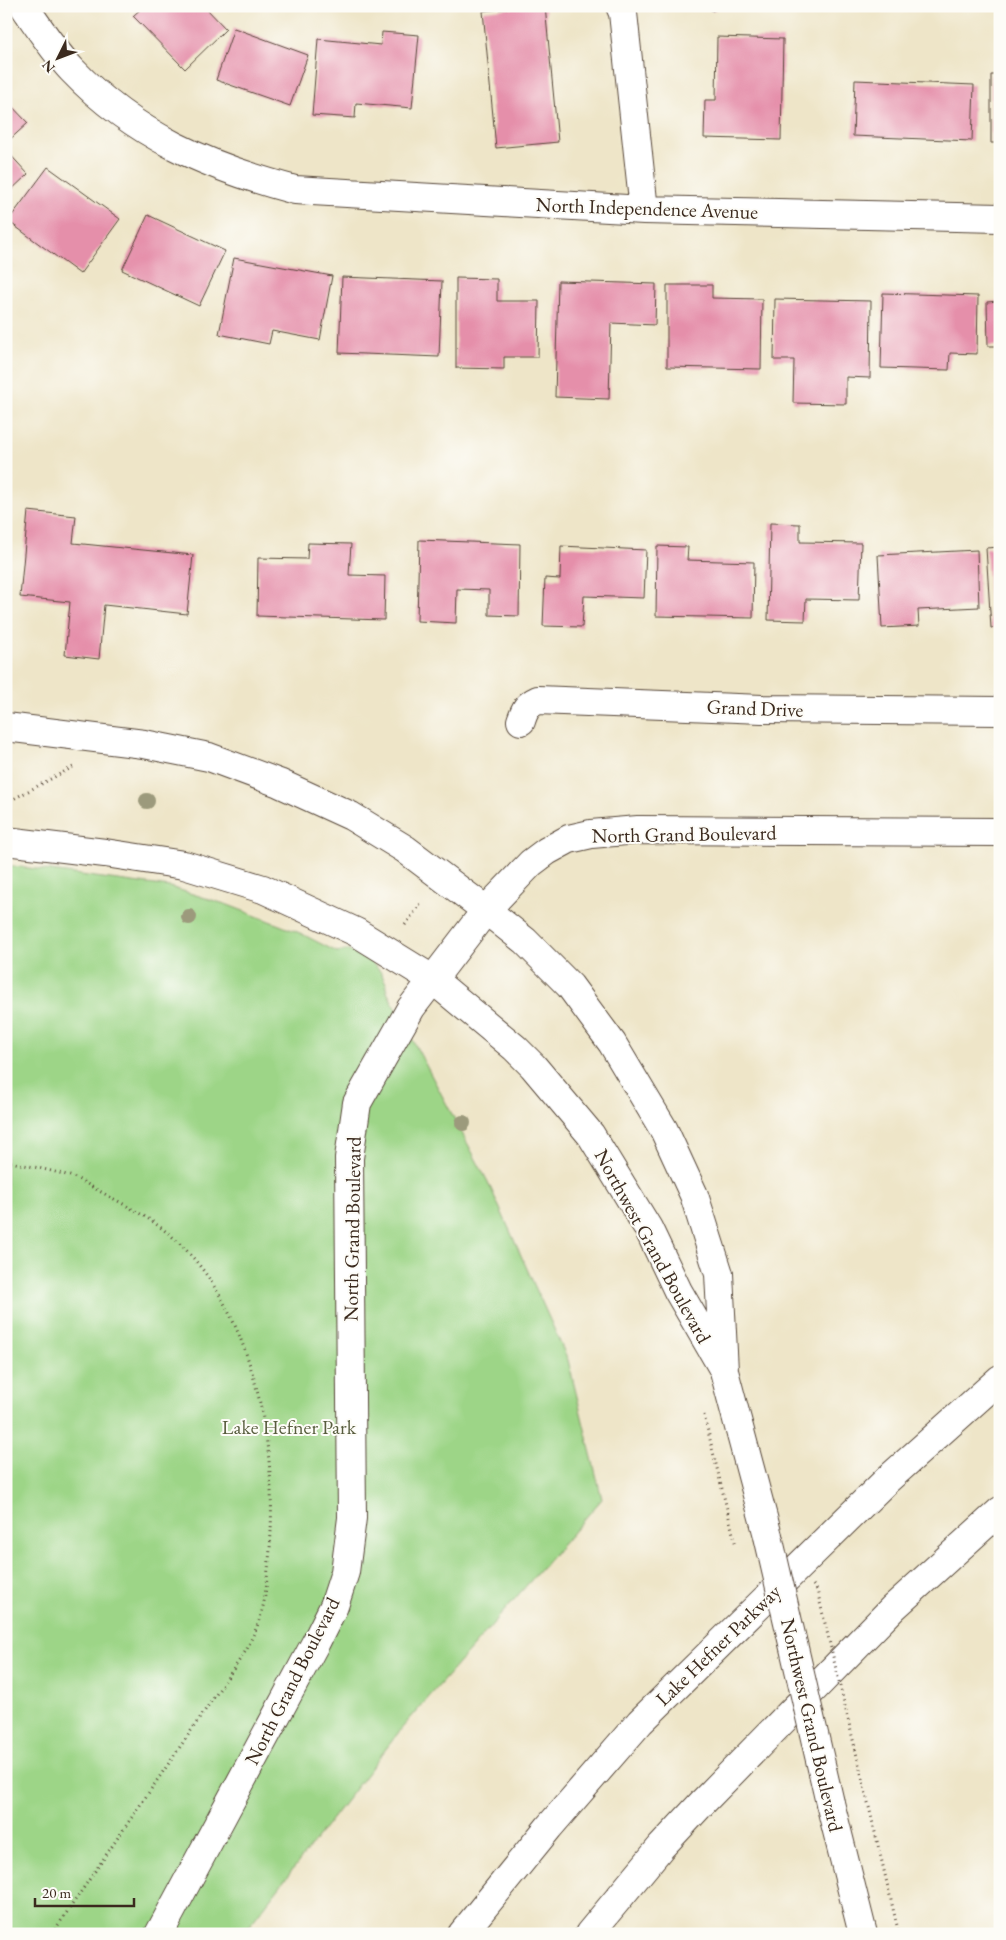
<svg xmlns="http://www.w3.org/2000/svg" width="1006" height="1940" viewBox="0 0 1006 1940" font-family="'EB Garamond',serif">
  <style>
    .green { fill: #9dd587; stroke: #6c8052 }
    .building { fill: #e58faa }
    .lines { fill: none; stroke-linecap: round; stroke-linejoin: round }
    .street-casing { stroke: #564638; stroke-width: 30 }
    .secondary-casing { stroke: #564638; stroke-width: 30 }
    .highway-casing { stroke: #564638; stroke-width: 30 }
    .path { stroke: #564638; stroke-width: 3; stroke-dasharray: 1 4; stroke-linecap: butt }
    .street { stroke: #fff; stroke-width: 28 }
    .secondary { stroke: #fff; stroke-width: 28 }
    .highway { stroke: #fff; stroke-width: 28 }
    .secondary-bridge-casing { stroke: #564638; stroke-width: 30; stroke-linecap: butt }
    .path-bridge { stroke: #564638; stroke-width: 3; stroke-dasharray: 1 4; stroke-linecap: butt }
    .secondary-bridge { stroke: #fff; stroke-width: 28 }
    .tree { fill: #9c9a7c }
    .labels { text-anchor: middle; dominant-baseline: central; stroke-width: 4; stroke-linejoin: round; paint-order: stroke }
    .street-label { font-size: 20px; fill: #3b2a1e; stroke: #fdfcf7 }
    .park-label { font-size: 20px; fill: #585d3e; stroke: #fdfcf7 }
  </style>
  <rect width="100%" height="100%" fill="#fdfcf7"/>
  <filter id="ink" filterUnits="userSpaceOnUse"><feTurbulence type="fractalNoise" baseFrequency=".02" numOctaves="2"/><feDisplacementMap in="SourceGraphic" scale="10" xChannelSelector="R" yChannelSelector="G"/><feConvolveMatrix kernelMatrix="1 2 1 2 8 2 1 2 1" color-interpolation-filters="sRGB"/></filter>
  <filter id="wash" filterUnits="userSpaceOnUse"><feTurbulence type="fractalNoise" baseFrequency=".0096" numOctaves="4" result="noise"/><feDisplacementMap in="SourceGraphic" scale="20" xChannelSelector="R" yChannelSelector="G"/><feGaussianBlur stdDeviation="1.12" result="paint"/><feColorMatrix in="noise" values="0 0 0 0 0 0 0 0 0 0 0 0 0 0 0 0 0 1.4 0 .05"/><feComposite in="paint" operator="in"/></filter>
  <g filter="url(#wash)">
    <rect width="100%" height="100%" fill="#eee5c8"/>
    <path class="green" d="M 6,865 L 170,887 L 228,905 L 300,933 L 337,952 L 349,950 L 369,960 L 380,971 L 386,983 L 387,992 L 488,1182 L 568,1360 L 602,1499 L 402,1728 L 243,1934 L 6,1934 Z"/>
    <g id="blocks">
      <path class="building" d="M 144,6 L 204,6 L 226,29 L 185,69 L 133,16 Z
        M 532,6 L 545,6 L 558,142 L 496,148 L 483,11 Z
        M 710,6 L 723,6 L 712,11 Z
        M 234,28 L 308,55 L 290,106 L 216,80 Z
        M 382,32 L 419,35 L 412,108 L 356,103 L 355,118 L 312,115 L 318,39 L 381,45 Z
        M 717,37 L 783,39 L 781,140 L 704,138 L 705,100 L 716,100 Z
        M 991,75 L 1000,75 L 1000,143 L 991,143 Z
        M 855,80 L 974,85 L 972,141 L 853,136 Z
        M 6,100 L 28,123 L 6,143 Z
        M 6,150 L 28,174 L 6,195 Z
        M 48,167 L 120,219 L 80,274 L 8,221 Z
        M 148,215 L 225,251 L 199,306 L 122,270 Z
        M 234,258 L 332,276 L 320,340 L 272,331 L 269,344 L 219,334 Z
        M 342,277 L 442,281 L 439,357 L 339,353 Z
        M 456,278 L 497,279 L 497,301 L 539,301 L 538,357 L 504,357 L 504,369 L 456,368 Z
        M 558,281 L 656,284 L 655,325 L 611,323 L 609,399 L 555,397 Z
        M 667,285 L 712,285 L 712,298 L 762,299 L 761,369 L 667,367 Z
        M 883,293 L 978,296 L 977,354 L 950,353 L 949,370 L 881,368 Z
        M 775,299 L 871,301 L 870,378 L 846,377 L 846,404 L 793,403 L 794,360 L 774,360 Z
        M 1000,301 L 1000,346 L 988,346 L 987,302 Z
        M 28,511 L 76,516 L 73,543 L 193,555 L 187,614 L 104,605 L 99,659 L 65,655 L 70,602 L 20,597 Z
        M 770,523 L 800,524 L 800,542 L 861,543 L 859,600 L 806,599 L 805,621 L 768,620 Z
        M 419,540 L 520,544 L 519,616 L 489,615 L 489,590 L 457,589 L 456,623 L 417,621 Z
        M 308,543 L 351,544 L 349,575 L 385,576 L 384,620 L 257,616 L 258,558 L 307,559 Z
        M 561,546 L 646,550 L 644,598 L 584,596 L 582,627 L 543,626 L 545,578 L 560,579 Z
        M 657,546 L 688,547 L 687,560 L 754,562 L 753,618 L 656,616 Z
        M 1000,547 L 1000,627 L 991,628 L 986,548 Z
        M 977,550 L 979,607 L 918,610 L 919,626 L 882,628 L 878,555 Z"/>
    </g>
  </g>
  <g filter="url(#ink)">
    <use href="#blocks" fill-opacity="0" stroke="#564638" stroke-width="1"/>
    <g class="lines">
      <g class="street-casing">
        <path id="street" d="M 24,6 C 39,28 54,51 72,70 C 135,136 209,167 295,190 L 644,210 L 1000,218
          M 620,6 L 623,13 L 644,210
          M 521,721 C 525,709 527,705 538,700 L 762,709 L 1000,711
          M 159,1934 L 316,1642 L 334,1606 L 345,1572 L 352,1518 L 349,1158 L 357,1103 L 411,1008 L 486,910 L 531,863 L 547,851 L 569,839 L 591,834 L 638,830 L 1000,832"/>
      </g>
      <g class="secondary-casing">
        <path id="secondary" d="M 6,727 L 144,744 L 209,757 L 279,783 L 351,816 L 405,849 L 486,910 L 525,941 L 570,986 L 612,1043 L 664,1130 L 694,1195 L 719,1274 L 724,1371 L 768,1536
          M 6,841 L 105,853 L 184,865 L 263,889 L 356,932 L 432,979 L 515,1048 L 533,1066 L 591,1135 L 648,1228 L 678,1291 L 722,1367
          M 830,1803 L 863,1934"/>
      </g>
      <g class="highway-casing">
        <path id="highway" d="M 462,1934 L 549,1827 L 640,1722 L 887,1480 L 1000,1379
          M 589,1934 L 661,1847 L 703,1802 L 893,1608 L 1000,1511"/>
      </g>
      <path class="path" d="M 6,803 L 73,767
        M 405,925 L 422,902
        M 6,1161 C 28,1166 51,1170 73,1177 C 83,1181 93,1188 103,1193 C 129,1207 154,1220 176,1240 C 258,1316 281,1462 268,1569 C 266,1586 265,1604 259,1621 C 256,1630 251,1639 247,1649 L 52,1934
        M 861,1773 L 899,1934"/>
      <use href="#street" class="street"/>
      <use href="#secondary" class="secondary"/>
      <use href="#highway" class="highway"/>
      <g class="secondary-bridge-casing">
        <path id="secondary-bridge" d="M 768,1536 L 830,1803"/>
      </g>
      <path class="path-bridge" d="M 704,1415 L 736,1546
        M 813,1585 L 817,1590 L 861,1773"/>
      <use href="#secondary-bridge" class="secondary-bridge"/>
    </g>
    <g class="tree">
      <circle cx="147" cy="801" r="8"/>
      <circle cx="189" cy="917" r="8"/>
      <circle cx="463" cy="1123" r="8"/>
    </g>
  </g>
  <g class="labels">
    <g class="street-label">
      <text transform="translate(647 208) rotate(2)">North Independence Avenue</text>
      <text transform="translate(755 708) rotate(2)">Grand Drive</text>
      <text transform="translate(684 834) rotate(-1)">North Grand Boulevard</text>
      <text transform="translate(352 1229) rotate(-89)">North Grand Boulevard</text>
      <text transform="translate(653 1246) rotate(61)">Northwest Grand Boulevard</text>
      <text transform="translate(718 1645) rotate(-44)">Lake Hefner Parkway</text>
      <text transform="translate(292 1681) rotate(-63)">North Grand Boulevard</text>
      <text transform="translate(812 1725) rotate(77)">Northwest Grand Boulevard</text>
    </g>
    <g class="park-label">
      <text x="289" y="1427">Lake Hefner Park</text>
    </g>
  </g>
  <rect width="1006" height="1940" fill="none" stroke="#fdfcf7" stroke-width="25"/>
  <g transform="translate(58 58) rotate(228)" stroke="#fdfcf7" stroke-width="4" paint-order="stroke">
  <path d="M0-4L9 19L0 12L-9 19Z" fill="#3b2a1e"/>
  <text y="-8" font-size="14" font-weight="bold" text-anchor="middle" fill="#3b2a1e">N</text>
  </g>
  <path d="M35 1898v8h99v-8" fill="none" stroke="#3b2a1e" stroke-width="2.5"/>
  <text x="42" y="1898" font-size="15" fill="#3b2a1e" stroke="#fdfcf7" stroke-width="4" paint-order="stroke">20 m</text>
</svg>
